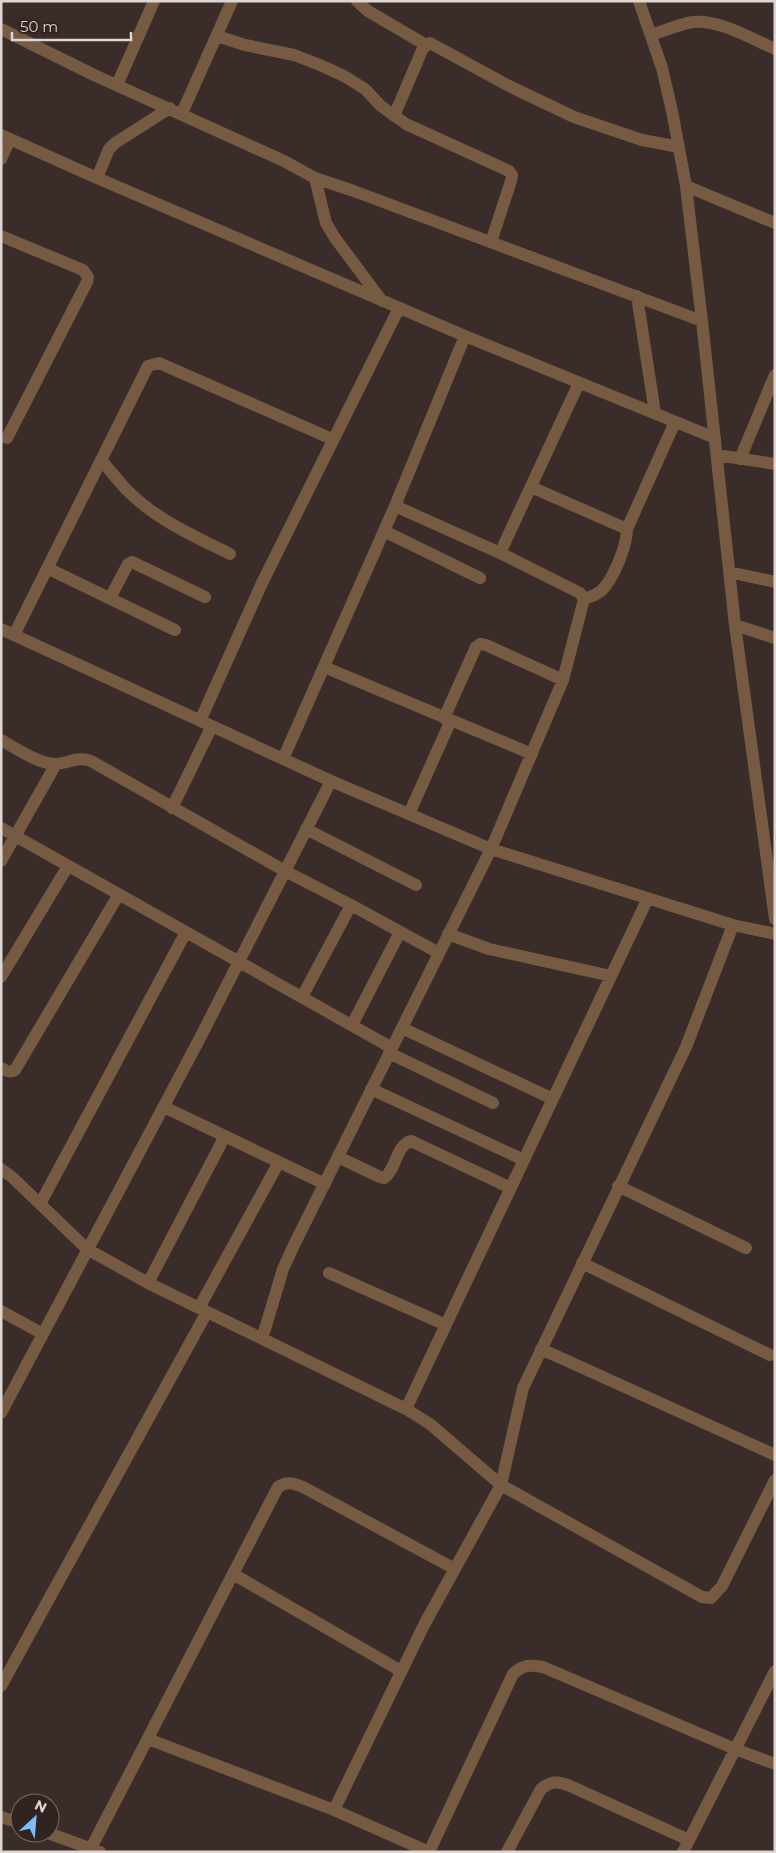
<svg xmlns="http://www.w3.org/2000/svg" width="776" height="1853" viewBox="0 0 776 1853" font-family="Montserrat,sans-serif">
  <style>
    .lines { fill: none; stroke-linecap: round; stroke-linejoin: round }
    .minor { stroke: #765b42; stroke-width: 12 }
  </style>
  <rect width="100%" height="100%" fill="#3a2d29"/>
  <g class="lines">
    <path class="minor" d="M 357,1 L 368,11 L 426,45
      M 639,1 L 662,68 L 672,111 L 686,186 L 702,321 L 735,625 L 775,919
      M 1,29 L 94,75 L 284,161 L 315,178 L 351,190 L 702,321
      M 651,35 C 664,31 679,24 693,22 C 721,20 750,38 775,49
      M 217,36 L 245,45 L 294,55 L 320,65 L 344,76 L 365,89 L 381,106 L 406,124 L 509,171 L 512,175 L 511,181 L 491,242
      M 117,85 L 154,1
      M 182,113 L 232,1
      M 394,116 L 423,48 L 430,43 L 509,86 L 574,117 L 642,140 L 679,147
      M 1,135 L 97,178 L 465,336 L 715,438
      M 1,159 L 10,139
      M 97,178 L 109,149 L 115,143 L 170,108
      M 315,178 L 326,223 L 335,238 L 382,301
      M 686,186 L 775,223
      M 1,236 L 83,270 L 88,277 L 87,282 L 7,438
      M 637,296 L 655,413
      M 717,455 L 775,464
      M 740,459 L 775,375
      M 101,460 C 111,471 120,484 131,494 C 159,521 196,537 230,554
      M 531,487 L 627,529 L 675,422
      M 384,531 L 480,578
      M 500,553 L 579,383
      M 47,568 L 175,630
      M 729,572 L 775,582
      M 110,598 L 128,564 L 132,562 L 205,597
      M 584,599 C 590,597 597,595 602,590 C 614,578 627,545 627,529
      M 735,625 L 775,638
      M 1,629 L 331,781 L 491,849 L 733,925 L 775,934
      M 14,635 L 148,366 L 159,363 L 332,439
      M 324,667 L 532,754
      M 444,718 L 476,647 L 480,644 L 486,645 L 563,680
      M 200,721 L 262,583 L 399,308
      M 1,740 C 15,748 41,765 56,764 C 69,763 78,756 91,761 L 285,871 L 351,905 L 439,953
      M 283,759 L 395,506 L 465,336
      M 172,808 L 212,726
      M 409,814 L 451,720
      M 1,828 L 392,1048
      M 306,829 L 416,885
      M 1,861 L 56,764
      M 448,934 L 489,949 L 611,976
      M 1,977 L 68,866
      M 302,997 L 351,905
      M 352,1025 L 400,932
      M 402,1028 L 553,1099
      M 389,1053 L 493,1103
      M 1,1068 C 6,1071 10,1073 15,1070 L 119,894
      M 371,1089 L 524,1160
      M 164,1107 L 325,1184
      M 338,1157 L 380,1177 L 384,1178 C 397,1169 395,1146 411,1141 L 511,1188
      M 1,1169 L 12,1177 L 87,1249 L 148,1283 L 406,1409 L 430,1424 L 501,1485 L 702,1597 L 711,1598 L 722,1586 L 775,1480
      M 618,1186 L 746,1248
      M 40,1204 L 186,932
      M 582,1263 L 770,1355
      M 329,1273 L 446,1325
      M 148,1283 L 225,1136
      M 199,1308 L 279,1162
      M 1,1311 L 43,1334
      M 262,1339 L 283,1269 L 294,1245 L 491,849 L 563,680 L 584,599 L 580,593 L 500,553 L 395,506
      M 541,1349 L 775,1455
      M 406,1409 L 648,898
      M 1,1413 L 200,1038 L 331,781
      M 233,1574 L 401,1671
      M 1,1686 L 207,1312
      M 148,1739 L 334,1810 L 429,1852
      M 334,1810 L 424,1625 L 501,1485 L 523,1388 L 686,1047 L 733,925
      M 1,1817 L 20,1823
      M 48,1833 L 100,1852
      M 89,1852 L 278,1487 C 287,1481 293,1483 303,1487 L 455,1569
      M 429,1852 L 513,1674 C 524,1664 530,1665 543,1667 L 735,1749 L 775,1764
      M 507,1852 L 541,1789 C 551,1781 557,1781 568,1785 L 689,1840
      M 683,1852 L 775,1671"/>
  </g>
  <rect width="776" height="1853" fill="none" stroke="#ded6d3" stroke-width="5"/>
  <g transform="translate(35 1818) rotate(26)"><circle r="24" fill="#302320" stroke="#766b68"/>
  <path d="M0-4L9 19L0 12L-9 19Z" fill="#7dbef9"/>
  <text y="-8" font-size="14" font-weight="bold" text-anchor="middle" fill="#ded6d3">N</text>
  </g>
  <path d="M12 32v8h119v-8" fill="none" stroke="#ded6d3" stroke-width="2.5"/>
  <text x="20" y="32" font-size="15" fill="#ded6d3" stroke="#302320" stroke-width="4" paint-order="stroke">50 m</text>
</svg>
